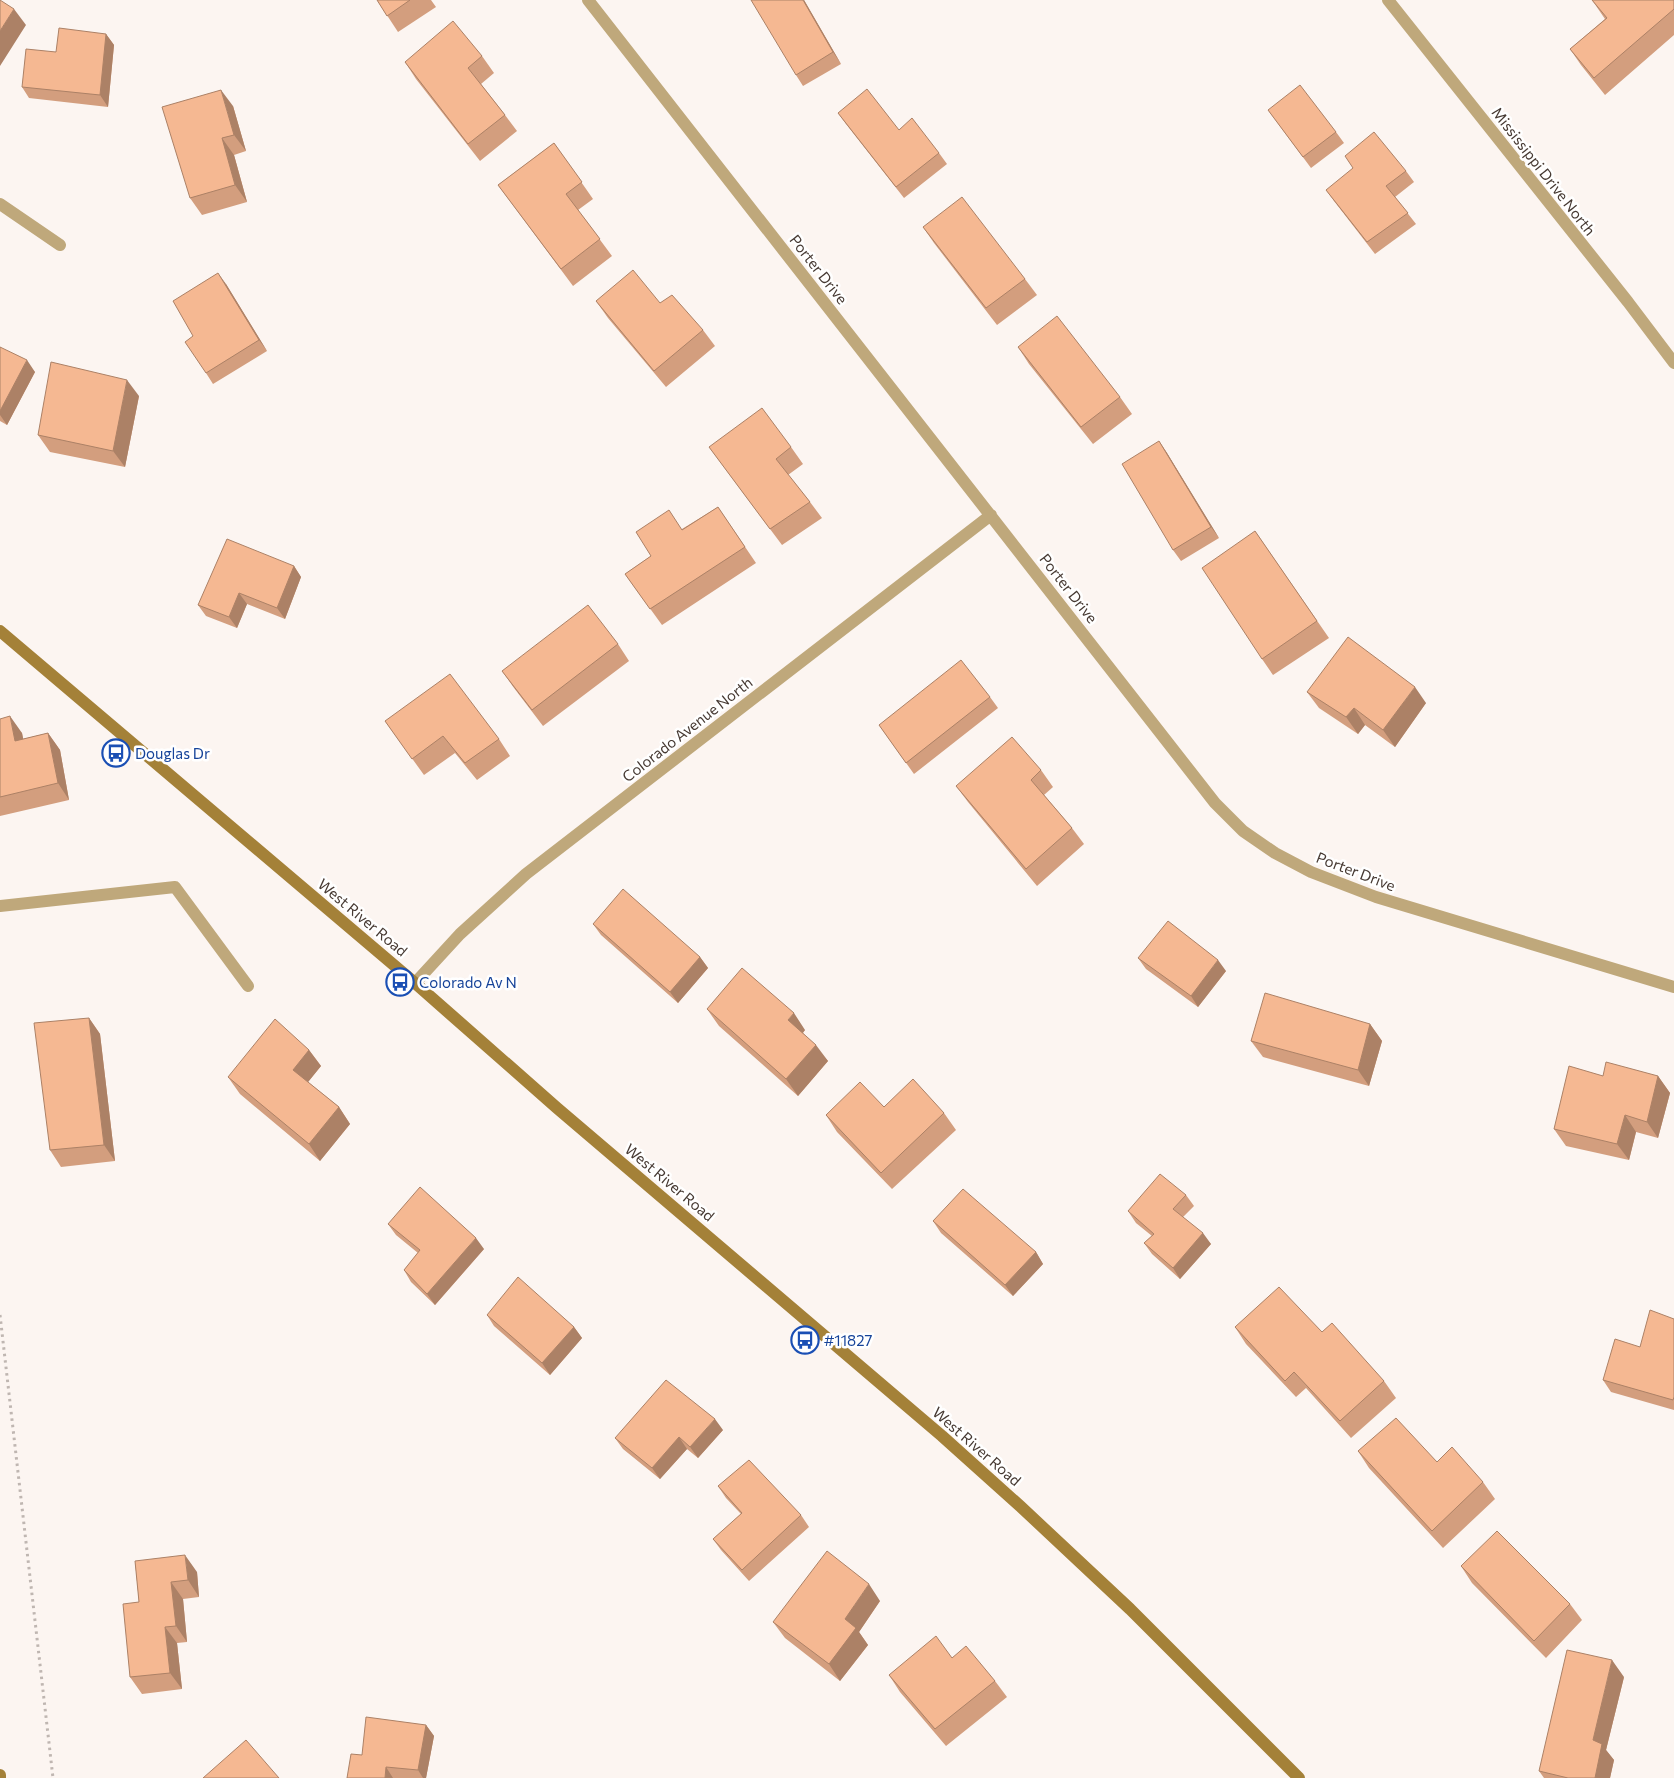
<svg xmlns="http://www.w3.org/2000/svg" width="1674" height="1778" viewBox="0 0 1674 1778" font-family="Commissioner,sans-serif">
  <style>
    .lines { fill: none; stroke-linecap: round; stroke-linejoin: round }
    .path { stroke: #bfb6b1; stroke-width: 3; stroke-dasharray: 2.5 4; stroke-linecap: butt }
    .lane { stroke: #bfa87b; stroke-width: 12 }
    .street { stroke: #bfa87b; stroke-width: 12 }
    .secondary { stroke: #a48138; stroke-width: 12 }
    .wall { fill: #d39e7e }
    .shaded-wall { fill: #ac8166 }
    .building { fill: #f5b892; stroke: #ac8166 }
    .labels { text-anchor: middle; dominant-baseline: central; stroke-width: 5; stroke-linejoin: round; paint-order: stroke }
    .street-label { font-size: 15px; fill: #463932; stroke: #fff }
    .transit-label { font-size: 15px; fill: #164399; stroke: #fff; text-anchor: start }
  </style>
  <rect width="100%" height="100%" fill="#fcf5f1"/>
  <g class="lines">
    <path class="path" d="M 0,1315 L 53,1778"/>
    <path class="lane" d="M 0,906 L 175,887 L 248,986"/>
    <path class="street" d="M 588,0 L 1215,803 L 1243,831 L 1275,853 L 1311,872 L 1376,897 L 1674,987
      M 1388,0 L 1628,302 L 1674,363
      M 0,204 L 60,245
      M 415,983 L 460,934 L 526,874 L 991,515"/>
    <path class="secondary" d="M 0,631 L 415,983 L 557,1108 L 942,1436 L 1020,1506 L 1130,1609 L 1299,1778
      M 0,1775 L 0,1778"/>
  </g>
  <path class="wall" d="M 377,0 L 431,0 L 436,7 L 398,32 Z
    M 804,0 L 841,64 L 803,86 L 796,75 Z
    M 1592,0 L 1674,0 L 1674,35 L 1605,95 L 1581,65 L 1570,49 L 1605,19 Z
    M 106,34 L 114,45 L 108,107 L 29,98 L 22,87 L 56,52 Z
    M 482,56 L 494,73 L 481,84 L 505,115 L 517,131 L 480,161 L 416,79 L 405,62 Z
    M 233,106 L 246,151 L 234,155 L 247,202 L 202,215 L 190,198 Z
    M 1268,110 L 1336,132 L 1344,143 L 1311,168 Z
    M 838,113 L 899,130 L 939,153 L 947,164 L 904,198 L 846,124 Z
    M 554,143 L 593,199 L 578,210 L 612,256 L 573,286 L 498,185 Z
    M 1406,171 L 1414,182 L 1395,197 L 1416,224 L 1375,254 L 1334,201 L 1326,190 Z
    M 923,227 L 1025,279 L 1037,295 L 997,325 L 934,243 Z
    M 226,284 L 267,351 L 213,384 L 206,373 Z
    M 596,301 L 660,303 L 703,330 L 715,346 L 666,387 L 608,318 Z
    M 0,347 L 35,372 L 7,425 L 0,421 Z
    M 1018,347 L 1120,397 L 1132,414 L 1093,444 L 1029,364 Z
    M 139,396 L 125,467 L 50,452 L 38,435 Z
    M 1159,441 L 1167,453 L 1219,538 L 1181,561 L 1173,550 Z
    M 709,447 L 791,447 L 803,464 L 788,475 L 810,502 L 822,518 L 782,545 Z
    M 718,507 L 756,563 L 662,625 L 625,574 L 651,556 L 682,529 Z
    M 1255,531 L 1329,638 L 1273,675 L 1262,659 Z
    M 294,566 L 301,577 L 285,619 L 247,604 L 237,628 L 206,616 L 198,605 Z
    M 618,644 L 629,661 L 543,726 L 514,688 L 502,671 Z
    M 1307,692 L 1426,703 L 1395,747 L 1365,725 L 1358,734 L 1319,708 Z
    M 990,697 L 998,708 L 914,774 L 879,725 Z
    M 0,719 L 22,733 L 23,739 L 48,733 L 60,750 L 69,800 L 0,816 Z
    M 385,721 L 499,739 L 510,756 L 477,780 L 455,753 L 424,775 Z
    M 1041,770 L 1053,787 L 1044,795 L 1072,828 L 1084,844 L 1037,886 L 968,802 L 956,786 Z
    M 593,924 L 700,957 L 708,968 L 678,1003 L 601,935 Z
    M 1138,958 L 1226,971 L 1198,1007 L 1146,969 Z
    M 707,1009 L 805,1030 L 803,1033 L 828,1061 L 798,1096 L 719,1026 Z
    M 89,1018 L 100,1034 L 115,1161 L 61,1167 L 50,1150 Z
    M 1370,1024 L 1382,1041 L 1369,1086 L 1263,1057 L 1251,1041 Z
    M 309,1050 L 321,1066 L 308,1082 L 339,1107 L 350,1124 L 320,1161 L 240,1094 L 228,1077 Z
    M 1603,1076 L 1658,1076 L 1670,1093 L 1658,1138 L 1636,1132 L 1629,1160 L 1566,1146 L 1554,1129 Z
    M 884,1107 L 944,1113 L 956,1130 L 892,1189 L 837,1132 L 826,1115 Z
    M 1186,1195 L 1194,1206 L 1183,1217 L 1211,1244 L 1180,1279 L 1152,1254 L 1144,1243 L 1152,1236 L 1136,1223 L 1128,1211 Z
    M 933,1221 L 1036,1252 L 1043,1264 L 1013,1296 L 941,1233 Z
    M 388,1224 L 484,1249 L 435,1305 L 411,1282 L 404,1270 L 418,1253 L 396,1235 Z
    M 487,1315 L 574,1327 L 582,1338 L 550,1375 L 494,1326 Z
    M 1674,1319 L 1674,1410 L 1611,1392 L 1603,1380 L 1640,1347 Z
    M 1235,1327 L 1322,1332 L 1384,1381 L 1396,1398 L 1351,1438 L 1306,1388 L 1296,1397 L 1246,1344 Z
    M 723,1430 L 698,1458 L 687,1449 L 660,1479 L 623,1449 L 615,1438 Z
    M 1358,1451 L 1437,1462 L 1483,1482 L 1495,1499 L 1443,1548 L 1369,1468 Z
    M 718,1486 L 801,1515 L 809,1527 L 749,1581 L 721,1550 L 713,1539 L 741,1514 L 726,1498 Z
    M 135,1561 L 197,1572 L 199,1597 L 183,1599 L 187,1642 L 177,1643 L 182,1689 L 142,1694 L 130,1677 L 139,1602 Z
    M 1461,1566 L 1570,1604 L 1582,1620 L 1546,1658 L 1472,1583 Z
    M 880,1601 L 859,1632 L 868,1645 L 840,1681 L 785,1638 L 773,1622 Z
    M 952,1658 L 995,1681 L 1007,1697 L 946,1746 L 900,1692 L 889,1675 Z
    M 1624,1677 L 1606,1750 L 1614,1760 L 1610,1778 L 1544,1778 L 1539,1771 Z
    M 426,1725 L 434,1736 L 426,1778 L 347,1778 L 362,1755 Z"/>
  <path class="shaded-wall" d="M 803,0 L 804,0 L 841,64 L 833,52 Z
    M 14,9 L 26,25 L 0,66 L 0,31 Z
    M 106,34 L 114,45 L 108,107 L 100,95 Z
    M 221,90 L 233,106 L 246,151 L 234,135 Z
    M 222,138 L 234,155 L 247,202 L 235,185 Z
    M 218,273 L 226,284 L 267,351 L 259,340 Z
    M 27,360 L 35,372 L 7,425 L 0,415 L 0,411 Z
    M 127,380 L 139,396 L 125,467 L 113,451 Z
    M 1159,441 L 1167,453 L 1219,538 L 1211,527 Z
    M 294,566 L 301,577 L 285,619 L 277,608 Z
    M 239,593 L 247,604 L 237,628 L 229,617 Z
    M 1415,687 L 1426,703 L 1395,747 L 1383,730 Z
    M 1354,708 L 1365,725 L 1358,734 L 1346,717 Z
    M 10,716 L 22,733 L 27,758 L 15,741 Z
    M 48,733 L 60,750 L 69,800 L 58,783 Z
    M 700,957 L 708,968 L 678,1003 L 670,992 Z
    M 1218,960 L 1226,971 L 1198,1007 L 1191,996 Z
    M 794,1013 L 805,1030 L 800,1036 L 788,1020 Z
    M 89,1018 L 100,1034 L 115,1161 L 104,1145 Z
    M 1370,1024 L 1382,1041 L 1369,1086 L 1358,1070 Z
    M 816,1045 L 828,1061 L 798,1096 L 786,1079 Z
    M 309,1050 L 321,1066 L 304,1087 L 293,1070 Z
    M 1658,1076 L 1670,1093 L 1658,1138 L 1647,1122 Z
    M 339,1107 L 350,1124 L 320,1161 L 309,1144 Z
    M 1625,1115 L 1636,1132 L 1629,1160 L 1617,1144 Z
    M 1203,1233 L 1211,1244 L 1180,1279 L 1173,1268 Z
    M 476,1238 L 484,1249 L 435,1305 L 427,1294 Z
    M 1036,1252 L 1043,1264 L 1013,1296 L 1005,1285 Z
    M 574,1327 L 582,1338 L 550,1375 L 542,1363 Z
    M 715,1419 L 723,1430 L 698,1458 L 690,1447 Z
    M 679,1437 L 687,1449 L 660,1479 L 652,1468 Z
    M 185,1555 L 197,1572 L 199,1597 L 188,1580 Z
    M 171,1582 L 183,1599 L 187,1642 L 176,1626 Z
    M 869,1584 L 880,1601 L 859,1632 L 868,1645 L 840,1681 L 829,1664 L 845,1619 Z
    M 165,1627 L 177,1643 L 182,1689 L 170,1673 Z
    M 1612,1660 L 1624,1677 L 1606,1750 L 1614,1760 L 1610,1778 L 1595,1778 L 1593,1740 Z
    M 426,1725 L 434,1736 L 426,1778 L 423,1778 L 418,1770 Z
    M 386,1767 L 393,1778 L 385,1778 Z"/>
  <path class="building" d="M 0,0 L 14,9 L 0,31 Z
    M 377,0 L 410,0 L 387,16 Z
    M 751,0 L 803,0 L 833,52 L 796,75 Z
    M 1592,0 L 1674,0 L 1674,9 L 1594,78 L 1570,49 L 1607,18 Z
    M 453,21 L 482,56 L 468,68 L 505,115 L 468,144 L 405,62 Z
    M 59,28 L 106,34 L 100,95 L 22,87 L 26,49 L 56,52 Z
    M 1300,85 L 1336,132 L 1303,157 L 1268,110 Z
    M 867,89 L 899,130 L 912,118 L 939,153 L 896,187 L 838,113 Z
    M 221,90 L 234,135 L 222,138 L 235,185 L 190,198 L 162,107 Z
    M 1374,132 L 1406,171 L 1386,186 L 1408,213 L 1367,242 L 1326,190 L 1353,168 L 1345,156 Z
    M 554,143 L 582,182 L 566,194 L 600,239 L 561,269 L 498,185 Z
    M 962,197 L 1025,279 L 986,308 L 923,227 Z
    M 633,270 L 660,303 L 672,295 L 703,330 L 654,371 L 596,301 Z
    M 218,273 L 259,340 L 206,373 L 185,342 L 193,336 L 173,301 Z
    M 1057,316 L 1120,397 L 1081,427 L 1018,347 Z
    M 0,347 L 27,360 L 0,411 Z
    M 51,362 L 127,380 L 113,451 L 38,435 Z
    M 762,408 L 791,447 L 776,459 L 810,502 L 770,529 L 709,447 Z
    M 1159,441 L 1211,527 L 1173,550 L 1122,464 Z
    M 718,507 L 745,547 L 650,609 L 625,574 L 651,556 L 636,532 L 669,510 L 682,530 Z
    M 1255,531 L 1317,621 L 1262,659 L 1202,568 Z
    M 227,539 L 294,566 L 277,608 L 239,593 L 229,617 L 198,605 Z
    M 588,605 L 618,644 L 532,710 L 502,671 Z
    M 1348,637 L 1415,687 L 1383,730 L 1354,708 L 1346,717 L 1307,692 Z
    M 961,660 L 990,697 L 906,763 L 879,725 Z
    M 450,674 L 499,739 L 465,763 L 443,736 L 412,759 L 385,721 Z
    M 10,716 L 15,741 L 48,733 L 58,783 L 0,797 L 0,719 Z
    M 1012,737 L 1041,770 L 1031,780 L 1072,828 L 1026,869 L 956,786 Z
    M 623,889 L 700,957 L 670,992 L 593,924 Z
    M 1168,921 L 1218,960 L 1191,996 L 1138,958 Z
    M 742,968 L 794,1013 L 788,1020 L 816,1045 L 786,1079 L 707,1009 Z
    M 1265,993 L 1370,1024 L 1358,1070 L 1251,1041 Z
    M 89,1018 L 104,1145 L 50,1150 L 34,1023 Z
    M 275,1019 L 309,1050 L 293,1070 L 339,1107 L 309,1144 L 228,1077 Z
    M 1606,1062 L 1658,1076 L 1647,1122 L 1625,1115 L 1617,1144 L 1554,1129 L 1569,1066 L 1603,1076 Z
    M 913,1079 L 944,1113 L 881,1173 L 826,1115 L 860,1082 L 884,1107 Z
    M 1160,1174 L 1186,1195 L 1173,1209 L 1203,1233 L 1173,1268 L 1144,1243 L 1154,1234 L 1128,1211 Z
    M 420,1187 L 476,1238 L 427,1294 L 404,1270 L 420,1250 L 388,1224 Z
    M 963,1189 L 1036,1252 L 1005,1285 L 933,1221 Z
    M 518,1277 L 574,1327 L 542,1363 L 487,1315 Z
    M 1279,1287 L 1322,1332 L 1332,1323 L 1384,1381 L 1340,1421 L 1294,1372 L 1285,1381 L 1235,1327 Z
    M 1650,1310 L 1674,1319 L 1674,1397 L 1673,1400 L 1603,1380 L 1615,1339 L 1640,1347 Z
    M 666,1380 L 715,1419 L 690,1447 L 679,1437 L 652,1468 L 615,1438 Z
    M 1396,1418 L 1437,1462 L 1452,1447 L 1483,1482 L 1432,1531 L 1358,1451 Z
    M 749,1460 L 801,1515 L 742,1570 L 713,1539 L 742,1513 L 718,1486 Z
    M 1497,1531 L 1570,1604 L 1534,1641 L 1461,1566 Z
    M 827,1551 L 869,1584 L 845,1619 L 856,1628 L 829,1664 L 773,1622 Z
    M 185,1555 L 188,1580 L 171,1582 L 176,1626 L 165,1627 L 170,1673 L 130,1677 L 123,1604 L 139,1602 L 135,1561 Z
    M 936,1636 L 952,1658 L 966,1646 L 995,1681 L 935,1729 L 889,1675 Z
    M 1567,1650 L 1612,1660 L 1593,1740 L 1602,1744 L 1595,1778 L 1568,1778 L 1539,1771 Z
    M 366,1717 L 426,1725 L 418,1770 L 386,1767 L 385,1778 L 347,1778 L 351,1754 L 362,1755 Z
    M 246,1740 L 279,1778 L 203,1778 Z"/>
  <defs>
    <g id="bus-ring" transform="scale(1.4375)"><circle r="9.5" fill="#fff" stroke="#1a4fb4" stroke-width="1.5"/><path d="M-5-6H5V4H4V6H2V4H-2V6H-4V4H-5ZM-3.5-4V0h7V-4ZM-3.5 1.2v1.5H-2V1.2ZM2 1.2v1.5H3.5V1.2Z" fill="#1a4fb4"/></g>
  </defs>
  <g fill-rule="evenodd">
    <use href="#bus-ring" x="116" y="753"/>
    <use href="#bus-ring" x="400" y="982"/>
    <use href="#bus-ring" x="805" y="1340"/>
  </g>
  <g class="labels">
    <g class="street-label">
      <text transform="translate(1544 171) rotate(52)">Mississippi Drive North</text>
      <text transform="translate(819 269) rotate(52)">Porter Drive</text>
      <text transform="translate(1069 588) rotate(52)">Porter Drive</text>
      <text transform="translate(687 729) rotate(-38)">Colorado Avenue North</text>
      <text transform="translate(1356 871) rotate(21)">Porter Drive</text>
      <text transform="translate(363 917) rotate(40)">West River Road</text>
      <text transform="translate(670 1182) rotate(40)">West River Road</text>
      <text transform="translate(977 1446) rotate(41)">West River Road</text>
    </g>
    <g class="transit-label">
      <text x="135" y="753">Douglas Dr</text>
      <text x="419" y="982">Colorado Av N</text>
      <text x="824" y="1340">#11827</text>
    </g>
  </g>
</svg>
